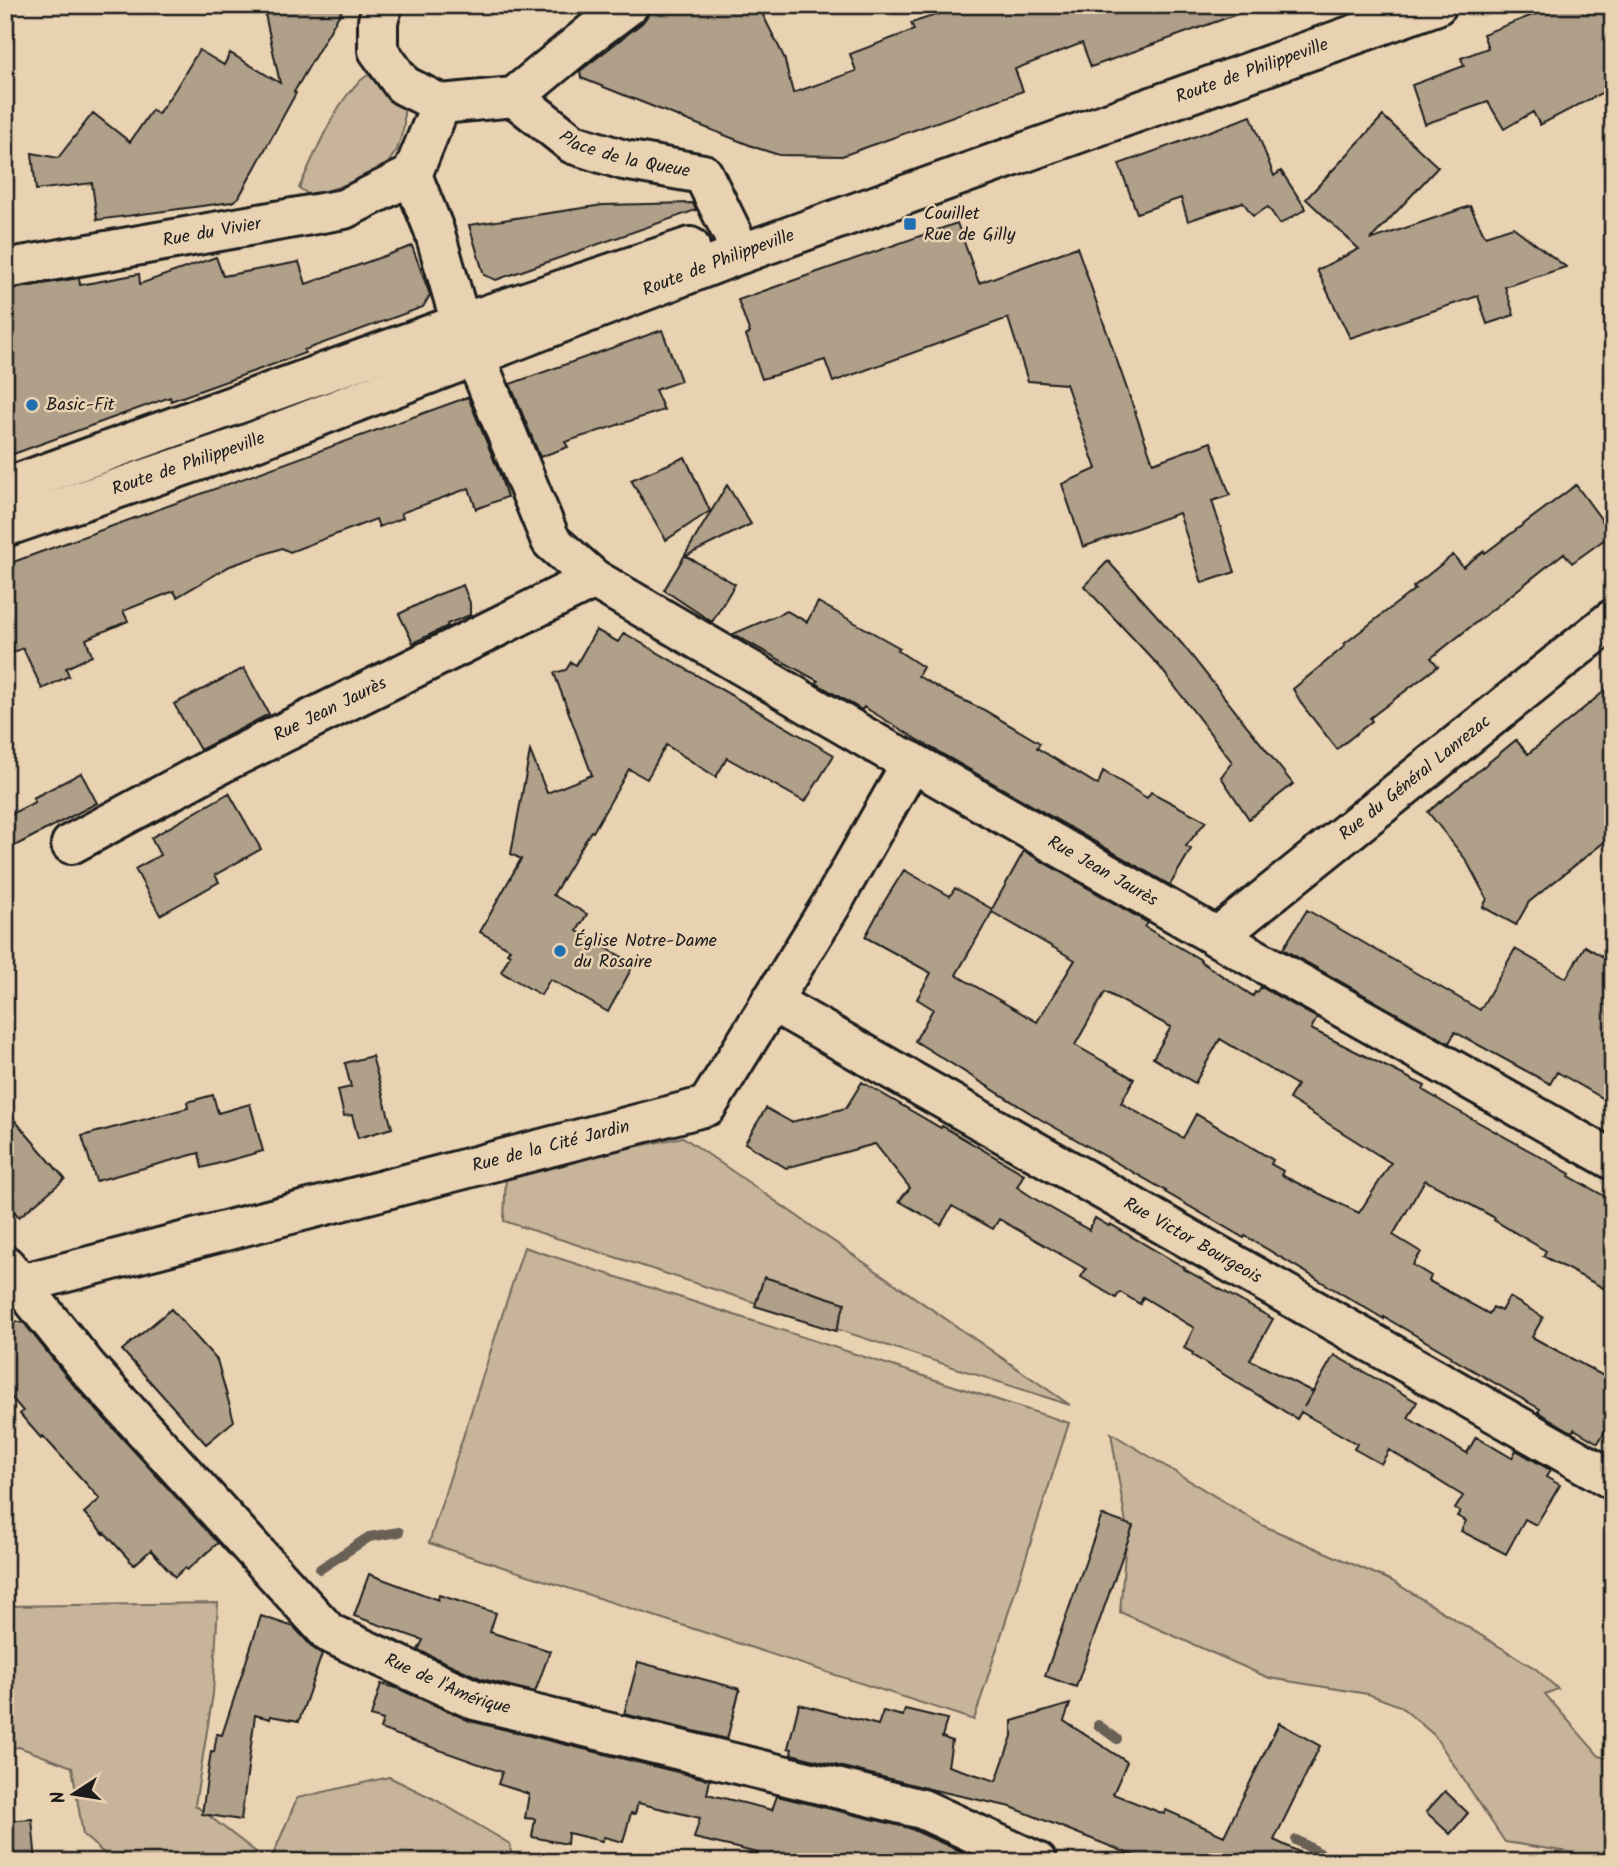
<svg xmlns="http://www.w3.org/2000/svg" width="1618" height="1867" viewBox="0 0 1618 1867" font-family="Kalam,sans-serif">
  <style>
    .green { fill: #c7b49a; stroke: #72685b; stroke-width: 2 }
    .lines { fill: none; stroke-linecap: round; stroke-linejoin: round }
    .stream { stroke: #685f54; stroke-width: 10 }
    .building { fill: #b0a089; stroke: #1c1c1c; stroke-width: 2; fill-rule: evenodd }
    .street-casing { stroke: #1c1c1c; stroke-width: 44 }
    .primary-casing { stroke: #1c1c1c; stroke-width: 44 }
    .street { stroke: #e9d2b2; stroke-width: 38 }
    .primary { stroke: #e9d2b2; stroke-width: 38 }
    .poi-dot { fill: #1f6fb2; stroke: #e9d2b2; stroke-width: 2.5 }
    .labels { text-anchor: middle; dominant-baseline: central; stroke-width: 5; stroke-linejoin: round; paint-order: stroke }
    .street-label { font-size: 18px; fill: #1c1c1c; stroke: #e9d2b2 }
    .poi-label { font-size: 18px; fill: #1c1c1c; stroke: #e9d2b2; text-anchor: start }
  </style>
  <rect width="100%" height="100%" fill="#e9d2b2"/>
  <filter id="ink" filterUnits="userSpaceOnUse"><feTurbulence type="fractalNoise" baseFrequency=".0143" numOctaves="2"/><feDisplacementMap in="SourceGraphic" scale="14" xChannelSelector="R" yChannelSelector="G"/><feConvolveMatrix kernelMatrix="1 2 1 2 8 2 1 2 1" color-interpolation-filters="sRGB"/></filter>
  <g filter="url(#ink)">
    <path class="green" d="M 368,75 L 404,101 L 404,126 L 397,150 L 381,173 L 311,196 L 299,188 C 315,155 338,93 368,75 Z
      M 683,1137 L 1070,1405 L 504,1221 L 506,1173 Z
      M 524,1247 L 1069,1423 L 974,1720 L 429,1543 Z
      M 1111,1433 L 1264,1526 L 1392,1581 L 1536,1669 L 1558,1689 L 1545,1694 L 1599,1756 L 1613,1761 L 1613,1859 L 1505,1842 L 1434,1735 L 1400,1706 L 1368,1694 L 1269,1678 L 1120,1612 L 1127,1530 Z
      M 218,1603 L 213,1694 L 195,1805 L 269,1862 L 114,1862 L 83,1835 L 72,1767 L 19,1747 L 5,1749 L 5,1606 Z
      M 389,1777 L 436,1800 L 510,1844 L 512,1862 L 270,1862 L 297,1798 Z"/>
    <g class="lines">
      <path class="stream" d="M 320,1569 L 369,1537 L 399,1532
        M 1098,1725 L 1117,1739
        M 1296,1840 L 1336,1862"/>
    </g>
    <path class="building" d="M 263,5 L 345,5 L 294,92 L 296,93 L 239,197 L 232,202 L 97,220 L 92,183 L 36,190 L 32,153 L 58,158 L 93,113 L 130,142 L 152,110 L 158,114 L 176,88 L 199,50 L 224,65 L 230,53 L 280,83 Z
      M 655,5 L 758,5 L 784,57 L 793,93 L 856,71 L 850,54 L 914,30 L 911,23 L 967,5 L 1254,5 L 1254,8 L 1091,67 L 1082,43 L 1015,69 L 1023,91 L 842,156 L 779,155 L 757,148 L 581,78 L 580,71 L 642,23 L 649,14 L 650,9 Z
      M 1559,5 L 1613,5 L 1613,87 L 1540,125 L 1533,112 L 1504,129 L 1488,102 L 1425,124 L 1412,85 L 1464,66 L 1461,58 L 1488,48 L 1483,34 Z
      M 1251,116 L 1274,176 L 1281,171 L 1306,209 L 1280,224 L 1268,207 L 1253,216 L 1243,202 L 1188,221 L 1181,198 L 1137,213 L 1119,164 Z
      M 1383,116 L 1438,167 L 1370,240 L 1470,206 L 1485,236 L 1513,227 L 1566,267 L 1505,287 L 1514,315 L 1487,324 L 1478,296 L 1350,338 L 1317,270 L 1359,249 L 1306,199 Z
      M 693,203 L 696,210 L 496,280 L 484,275 L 469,225 L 603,205 Z
      M 957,223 L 979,283 L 1077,247 L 1153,463 L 1211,442 L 1230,495 L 1212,501 L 1235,572 L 1202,583 L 1179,513 L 1083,547 L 1062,484 L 1096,469 L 1066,384 L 1028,381 L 1008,318 L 833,382 L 825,360 L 762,379 L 746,335 L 750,333 L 738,300 Z
      M 412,246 L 430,295 L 423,307 L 304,350 L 305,353 L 171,401 L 170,397 L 5,457 L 5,290 L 79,278 L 80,285 L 139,274 L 140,284 L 216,257 L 223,276 L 299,262 L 306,284 Z
      M 662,330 L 681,381 L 655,390 L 664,410 L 565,442 L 568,447 L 540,457 L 510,384 Z
      M 468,397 L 499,472 L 507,497 L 476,509 L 469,488 L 401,513 L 403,518 L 379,527 L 376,519 L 290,552 L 282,548 L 230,566 L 177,597 L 174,591 L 123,611 L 128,621 L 86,639 L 92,656 L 66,668 L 69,676 L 42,689 L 23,648 L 5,656 L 5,565 Z
      M 685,457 L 710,511 L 666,540 L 631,480 Z
      M 727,485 L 751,524 L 686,556 L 735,584 L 712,622 L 664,590 Z
      M 1576,485 L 1612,534 L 1572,563 L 1564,553 L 1431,658 L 1438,666 L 1370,718 L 1372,721 L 1337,749 L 1303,706 L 1293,689 L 1345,646 L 1344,644 L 1415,589 L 1413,587 L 1453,555 L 1463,567 L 1484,551 L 1485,553 Z
      M 1108,561 L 1183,645 L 1293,784 L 1249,819 L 1221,777 L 1232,762 L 1159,666 L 1084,586 Z
      M 463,585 L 470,603 L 470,615 L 447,624 L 448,626 L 413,643 L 399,614 L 437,595 Z
      M 818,602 L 900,648 L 897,650 L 923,667 L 918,676 L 944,691 L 984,710 L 1040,743 L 1037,748 L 1098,785 L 1103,771 L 1147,798 L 1151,792 L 1206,821 L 1186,846 L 1191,849 L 1170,885 L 925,744 L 864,707 L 862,710 L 816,683 L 818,681 L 733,634 L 787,611 L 807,622 Z
      M 596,630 L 618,642 L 624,633 L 834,755 L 805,802 L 727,758 L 716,777 L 666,745 L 647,779 L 629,769 L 593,832 L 591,831 L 553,895 L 587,914 L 577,931 L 634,964 L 608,1012 L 550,979 L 541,995 L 501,972 L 510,955 L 507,953 L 510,949 L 480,932 L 521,859 L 511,854 L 530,751 L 547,793 L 592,775 L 554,673 L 566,670 L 571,662 L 576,665 Z
      M 244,668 L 269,714 L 200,750 L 174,704 Z
      M 1613,684 L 1613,835 L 1529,902 L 1516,925 L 1483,907 L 1487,899 L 1466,860 L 1428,812 L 1516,740 L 1528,754 Z
      M 81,773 L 97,803 L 5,851 L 5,817 L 35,802 L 33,798 Z
      M 229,793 L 261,849 L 215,875 L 219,882 L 160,915 L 135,869 L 160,855 L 151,838 Z
      M 1024,851 L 1148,923 L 1145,927 L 1201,960 L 1200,961 L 1253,996 L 1255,992 L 1257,993 L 1261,987 L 1317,1018 L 1311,1029 L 1425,1086 L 1423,1090 L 1451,1107 L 1541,1157 L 1570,1174 L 1569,1176 L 1613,1201 L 1613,1293 L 1543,1256 L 1546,1251 L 1494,1220 L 1495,1218 L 1425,1180 L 1393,1235 L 1421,1252 L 1413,1265 L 1431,1276 L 1429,1281 L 1489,1314 L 1493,1307 L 1501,1311 L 1509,1297 L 1543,1317 L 1532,1337 L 1613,1381 L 1613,1418 L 1598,1443 L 1574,1429 L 1572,1432 L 1538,1412 L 1540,1409 L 1450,1357 L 1451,1356 L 1384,1317 L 1384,1319 L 1245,1236 L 1244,1238 L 1165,1192 L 1166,1191 L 1040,1119 L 915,1041 L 933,1009 L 917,999 L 931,973 L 865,937 L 884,902 L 904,870 L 950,896 L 955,888 L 992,909 ZM 992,912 L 1075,960 L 1037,1022 L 956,975 ZM 1105,992 L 1171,1027 L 1153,1058 L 1195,1083 L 1220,1039 L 1297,1085 L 1289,1099 L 1391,1163 L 1359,1213 L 1281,1175 L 1283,1171 L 1271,1164 L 1273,1160 L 1196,1114 L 1183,1138 L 1121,1103 L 1134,1079 L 1075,1045 Z
      M 1307,910 L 1480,1010 L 1515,949 L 1566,978 L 1585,946 L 1613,963 L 1613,1104 L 1557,1072 L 1550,1084 L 1455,1032 L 1449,1043 L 1283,949 Z
      M 372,1056 L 392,1128 L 358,1138 L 352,1115 L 344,1116 L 338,1090 L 351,1087 L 345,1063 Z
      M 862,1082 L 941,1128 L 942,1126 L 1024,1174 L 1017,1187 L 1035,1199 L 1089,1230 L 1095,1218 L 1109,1226 L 1110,1224 L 1185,1268 L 1184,1269 L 1273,1319 L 1250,1360 L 1313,1392 L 1304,1407 L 1334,1355 L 1417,1402 L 1408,1418 L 1467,1453 L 1476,1437 L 1512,1458 L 1516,1450 L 1550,1470 L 1546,1477 L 1560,1485 L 1536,1525 L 1525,1519 L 1506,1554 L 1461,1531 L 1466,1521 L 1457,1516 L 1460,1512 L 1455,1509 L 1463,1496 L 1389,1450 L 1381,1464 L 1354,1449 L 1357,1444 L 1301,1412 L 1297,1419 L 1192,1355 L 1193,1353 L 1184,1348 L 1194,1328 L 1143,1297 L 1140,1304 L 1120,1292 L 1116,1298 L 1081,1277 L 1086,1269 L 999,1219 L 993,1229 L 952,1206 L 941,1225 L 899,1201 L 910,1188 L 875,1144 L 786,1168 L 745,1143 L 766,1108 L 791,1122 L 816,1116 L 846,1108 Z
      M 213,1095 L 218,1113 L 250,1104 L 263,1151 L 202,1168 L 199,1153 L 96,1181 L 82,1136 L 188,1108 L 187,1102 Z
      M 5,1109 L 65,1179 L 19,1217 L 5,1201 Z
      M 764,1277 L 845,1303 L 836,1331 L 755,1306 Z
      M 171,1309 L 217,1360 L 234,1421 L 206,1444 L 122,1350 Z
      M 5,1319 L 24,1323 L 71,1382 L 218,1543 L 187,1570 L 185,1568 L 175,1577 L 151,1550 L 134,1565 L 105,1533 L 104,1534 L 84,1513 L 100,1499 L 43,1436 L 41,1438 L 20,1414 L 23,1411 L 5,1390 Z
      M 1102,1515 L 1133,1526 L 1076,1687 L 1045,1676 Z
      M 369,1574 L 438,1600 L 439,1595 L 496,1613 L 490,1632 L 550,1651 L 535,1692 L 482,1679 L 418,1650 L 423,1640 L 354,1616 Z
      M 261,1616 L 294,1627 L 313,1648 L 322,1654 L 299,1721 L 270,1716 L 270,1719 L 255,1715 L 241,1820 L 202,1814 L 211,1751 L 214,1752 L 217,1734 L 222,1735 Z
      M 638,1662 L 740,1689 L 727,1739 L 624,1714 Z
      M 381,1684 L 399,1689 L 470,1721 L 710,1780 L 707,1794 L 772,1810 L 777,1796 L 909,1828 L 984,1862 L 756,1862 L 758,1853 L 694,1838 L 700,1818 L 638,1803 L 635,1814 L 631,1813 L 623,1842 L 604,1837 L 602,1841 L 568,1833 L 567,1844 L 532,1837 L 535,1819 L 525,1818 L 529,1794 L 498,1784 L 502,1772 L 380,1729 L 383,1720 L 371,1716 Z
      M 799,1704 L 878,1725 L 883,1711 L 903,1716 L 905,1709 L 947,1719 L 942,1737 L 952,1741 L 948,1766 L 996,1781 L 1012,1736 L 1012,1721 L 1070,1704 L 1064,1721 L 1127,1762 L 1113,1794 L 1164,1814 L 1166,1810 L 1224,1836 L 1279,1723 L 1320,1746 L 1274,1840 L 1320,1862 L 1150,1862 L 1011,1807 L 934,1790 L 791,1754 L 792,1749 L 788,1748 Z
      M 1445,1791 L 1468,1813 L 1450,1834 L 1426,1812 Z
      M 32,1819 L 36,1862 L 5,1862 L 5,1821 Z"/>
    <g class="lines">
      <g class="street-casing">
        <g id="street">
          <path d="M 383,5 L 378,21 L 378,50 L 403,85 L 441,104 L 514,97 L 593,32 L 629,5"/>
          <path id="s1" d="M 514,97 L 573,144 L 624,160 L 703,174 L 732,233 L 740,254"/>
          <path id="s2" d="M 412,175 L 434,230 L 455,303 L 475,356 L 551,541 L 594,579 L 887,750 L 912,762 L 1217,937 L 1613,1160"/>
          <path id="s3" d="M 5,269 L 344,209 L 412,175 L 441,104"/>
          <path id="s4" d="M 71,844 L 222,763 L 594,579"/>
          <path id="s5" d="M 1217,937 L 1613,619"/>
          <path id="s6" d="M 771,1001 L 1613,1480"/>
          <path id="s7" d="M 5,1265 L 87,1367 L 329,1633 L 475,1700 L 922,1809 L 1037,1862"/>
          <path id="s8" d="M 5,1288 L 707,1106 L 831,905 L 912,762"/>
        </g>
      </g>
      <g class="primary-casing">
        <g id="primary">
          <path d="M 5,488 L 462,323 L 690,247"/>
          <path id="s9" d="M 5,527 L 242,446 L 740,254 L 1437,5"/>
        </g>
      </g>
      <use href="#street" class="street"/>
      <use href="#primary" class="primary"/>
    </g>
  </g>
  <g class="poi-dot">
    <rect x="903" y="217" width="14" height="14" rx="3.5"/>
    <circle cx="32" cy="405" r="7"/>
    <circle cx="560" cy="951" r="7"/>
  </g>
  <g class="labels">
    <g class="street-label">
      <text stroke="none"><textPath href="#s9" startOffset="1328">Route de Philippeville</textPath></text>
      <text stroke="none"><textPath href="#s1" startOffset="128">Place de la Queue</textPath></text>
      <text stroke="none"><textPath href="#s3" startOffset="210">Rue du Vivier</textPath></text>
      <text stroke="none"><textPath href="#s9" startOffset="761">Route de Philippeville</textPath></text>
      <text stroke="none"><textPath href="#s9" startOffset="194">Route de Philippeville</textPath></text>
      <text stroke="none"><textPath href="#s4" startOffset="292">Rue Jean Jaurès</textPath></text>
      <text stroke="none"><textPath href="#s5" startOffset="254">Rue du Général Lanrezac</textPath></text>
      <text stroke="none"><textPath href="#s2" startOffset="1036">Rue Jean Jaurès</textPath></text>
      <text stroke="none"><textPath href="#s8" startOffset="564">Rue de la Cité Jardin</textPath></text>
      <text stroke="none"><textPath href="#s6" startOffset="485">Rue Victor Bourgeois</textPath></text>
      <text stroke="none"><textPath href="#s7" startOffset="620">Rue de l'Amérique</textPath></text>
    </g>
    <g class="poi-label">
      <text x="924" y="214">Couillet<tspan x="924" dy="21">Rue de Gilly</tspan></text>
      <text x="46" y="405">Basic-Fit</text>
      <text x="574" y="941">Église Notre-Dame<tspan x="574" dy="21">du Rosaire</tspan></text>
    </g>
  </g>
  <rect width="1618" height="1867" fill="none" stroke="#e9d2b2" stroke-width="28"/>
  <rect x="14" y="14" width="1590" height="1839" fill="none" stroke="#1c1c1c" stroke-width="2.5" filter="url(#ink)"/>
  <g transform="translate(74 1794) rotate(258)" stroke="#e9d2b2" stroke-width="5" paint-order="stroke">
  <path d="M0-5L12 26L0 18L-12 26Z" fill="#1c1c1c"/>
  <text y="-10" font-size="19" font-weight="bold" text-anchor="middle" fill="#1c1c1c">N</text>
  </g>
</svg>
